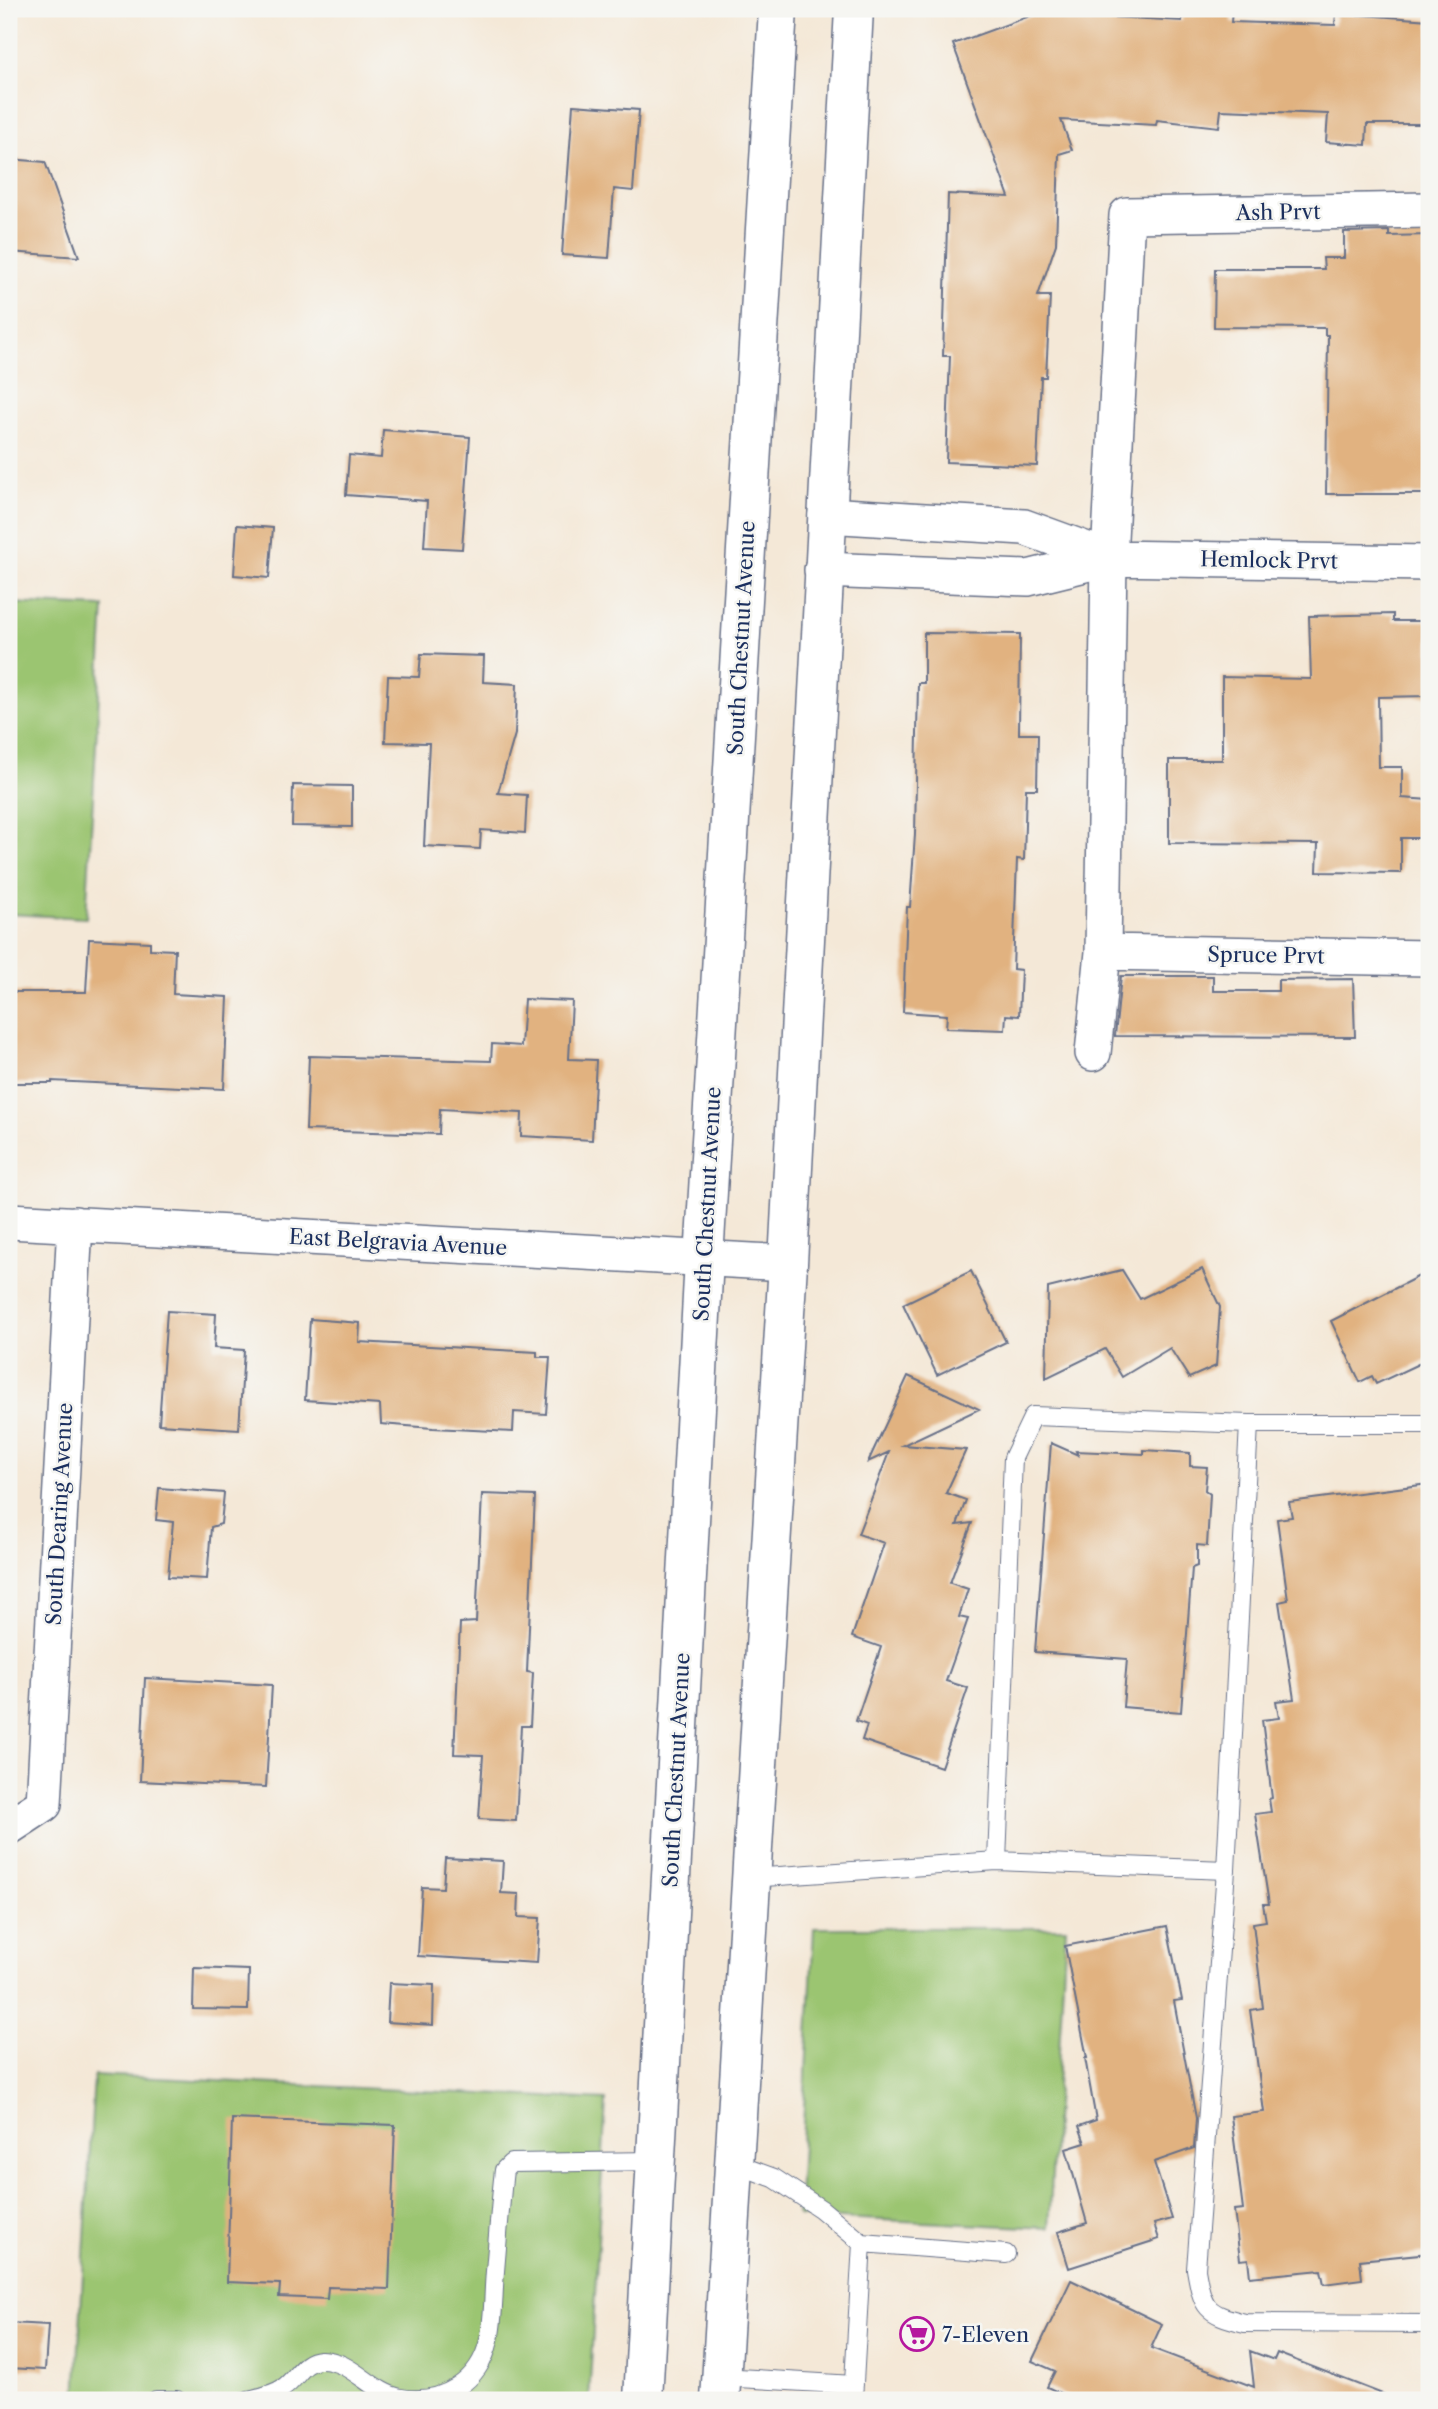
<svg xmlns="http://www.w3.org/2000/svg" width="1438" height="2409" viewBox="0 0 1438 2409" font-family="'Libre Caslon Text',serif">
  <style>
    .green { fill: #9bc571; stroke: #5b7a68; stroke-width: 2 }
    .building { fill: #e1b280 }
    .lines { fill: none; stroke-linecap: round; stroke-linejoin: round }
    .lane-casing { stroke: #677088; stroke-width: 20 }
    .street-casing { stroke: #677088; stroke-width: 38 }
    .secondary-casing { stroke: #677088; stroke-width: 41 }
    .lane { stroke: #fff; stroke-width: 18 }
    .street { stroke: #fff; stroke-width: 35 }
    .secondary { stroke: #fff; stroke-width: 38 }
    .labels { text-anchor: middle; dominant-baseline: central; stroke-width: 5; stroke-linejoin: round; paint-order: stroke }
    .street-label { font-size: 21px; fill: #1b2f5e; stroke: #f6f6f2 }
    .poi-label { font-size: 21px; fill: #1b2f5e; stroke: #f6f6f2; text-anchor: start }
  </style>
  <rect width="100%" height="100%" fill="#f6f6f2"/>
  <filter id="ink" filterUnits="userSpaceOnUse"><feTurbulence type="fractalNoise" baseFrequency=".0143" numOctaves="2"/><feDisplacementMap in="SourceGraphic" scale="14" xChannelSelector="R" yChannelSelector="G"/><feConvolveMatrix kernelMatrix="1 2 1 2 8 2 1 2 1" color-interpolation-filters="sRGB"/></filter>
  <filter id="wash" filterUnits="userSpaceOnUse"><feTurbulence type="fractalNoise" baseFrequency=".00686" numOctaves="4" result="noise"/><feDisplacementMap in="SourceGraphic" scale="28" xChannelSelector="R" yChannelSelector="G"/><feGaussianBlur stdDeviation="1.57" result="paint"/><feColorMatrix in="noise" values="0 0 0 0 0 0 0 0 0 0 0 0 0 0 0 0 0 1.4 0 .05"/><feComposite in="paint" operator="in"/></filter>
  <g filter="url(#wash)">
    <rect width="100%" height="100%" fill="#f4e8d7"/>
    <path class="green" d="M 9,603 L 104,607 L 86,918 L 9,914 Z
      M 814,1928 L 1066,1928 L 1049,2228 L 798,2216 Z
      M 94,2075 L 606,2100 L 589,2400 L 76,2400 Z"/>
    <g id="blocks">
      <path class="building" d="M 1183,9 L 1232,11 L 1231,22 L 1335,25 L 1336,13 L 1429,20 L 1429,124 L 1367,124 L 1366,145 L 1326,142 L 1328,114 L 1221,110 L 1219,127 L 1157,120 L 1156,125 L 1061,120 L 1072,150 L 1059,154 L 1056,244 L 1038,296 L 1050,296 L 1046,377 L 1041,377 L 1037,466 L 946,462 L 950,356 L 943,356 L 948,194 L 1009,197 L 953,44 L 1038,13 L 1182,21 Z
        M 573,105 L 639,110 L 633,191 L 614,189 L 609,258 L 562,255 Z
        M 9,159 L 45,162 L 79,257 L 9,252 Z
        M 1389,231 L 1389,236 L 1429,235 L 1429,494 L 1326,494 L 1328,335 L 1325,335 L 1325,328 L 1214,327 L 1215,269 L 1324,269 L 1323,258 L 1344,258 L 1344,232 Z
        M 383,430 L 470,437 L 462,549 L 424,547 L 427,501 L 346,495 L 349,455 L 381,458 Z
        M 237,525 L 273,528 L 269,578 L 234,575 Z
        M 1393,614 L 1393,621 L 1429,621 L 1429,696 L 1378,697 L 1379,767 L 1402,767 L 1402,798 L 1429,800 L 1429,838 L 1401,838 L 1401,873 L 1317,872 L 1318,844 L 1169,843 L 1169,760 L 1222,760 L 1222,677 L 1311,679 L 1309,616 Z
        M 924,633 L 1020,634 L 1019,734 L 1038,734 L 1037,789 L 1026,789 L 1024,860 L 1017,859 L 1013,969 L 1021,970 L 1019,1016 L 1006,1015 L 1005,1030 L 946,1028 L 947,1015 L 903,1012 L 907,907 L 910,907 L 915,834 L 918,683 L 924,683 Z
        M 421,654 L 484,656 L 483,682 L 517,684 L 515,734 L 498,793 L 527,795 L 525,833 L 481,830 L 480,849 L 424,846 L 429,743 L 385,742 L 388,676 L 419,677 Z
        M 293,785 L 352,786 L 352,827 L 292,826 Z
        M 89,939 L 150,942 L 150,949 L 175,950 L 173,994 L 228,997 L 224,1089 L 52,1081 L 52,1083 L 9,1083 L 9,992 L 86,992 Z
        M 1121,976 L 1213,976 L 1213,991 L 1278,991 L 1278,980 L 1353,979 L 1355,1037 L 1115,1036 Z
        M 524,999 L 572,1001 L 569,1059 L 596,1060 L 592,1140 L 521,1136 L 522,1113 L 440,1109 L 439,1134 L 306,1130 L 309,1056 L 491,1061 L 492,1044 L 521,1046 Z
        M 1202,1269 L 1220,1307 L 1216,1366 L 1189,1378 L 1170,1348 L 1122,1377 L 1105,1349 L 1046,1378 L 1048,1288 L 1122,1270 L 1140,1299 Z
        M 971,1271 L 1006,1342 L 937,1375 L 903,1304 Z
        M 1429,1271 L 1429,1359 L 1376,1384 L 1372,1376 L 1360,1382 L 1331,1321 Z
        M 167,1311 L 216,1314 L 214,1348 L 244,1350 L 239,1429 L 159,1424 Z
        M 310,1319 L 360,1323 L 359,1342 L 537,1352 L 537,1357 L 550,1357 L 546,1414 L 514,1412 L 513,1432 L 433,1428 L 381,1424 L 380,1405 L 305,1400 Z
        M 908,1376 L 979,1409 L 903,1445 L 966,1450 L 946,1493 L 966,1500 L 957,1525 L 972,1523 L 950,1583 L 968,1589 L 959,1617 L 968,1619 L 946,1681 L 968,1688 L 941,1767 L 862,1740 L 867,1725 L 856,1721 L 881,1647 L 852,1637 L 884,1543 L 858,1534 L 889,1452 L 868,1462 Z
        M 1051,1443 L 1078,1455 L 1076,1451 L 1144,1454 L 1144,1450 L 1190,1453 L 1190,1466 L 1207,1467 L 1205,1490 L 1210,1494 L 1207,1546 L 1197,1545 L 1197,1566 L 1192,1568 L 1181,1712 L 1123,1707 L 1127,1659 L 1035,1652 Z
        M 1429,1484 L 1429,2253 L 1360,2260 L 1362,2279 L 1324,2284 L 1321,2270 L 1250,2277 L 1248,2259 L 1240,2260 L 1234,2210 L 1243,2209 L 1231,2116 L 1264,2112 L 1250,2010 L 1263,2008 L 1253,1923 L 1266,1921 L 1263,1904 L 1269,1904 L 1255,1814 L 1271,1812 L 1269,1799 L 1272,1798 L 1262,1720 L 1279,1718 L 1276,1701 L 1294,1699 L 1279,1602 L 1288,1600 L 1277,1519 L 1292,1517 L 1289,1502 Z
        M 159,1488 L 224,1493 L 221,1524 L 211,1527 L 207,1579 L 168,1577 L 173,1522 L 156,1520 Z
        M 482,1494 L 535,1496 L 527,1672 L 533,1673 L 530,1726 L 521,1726 L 516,1821 L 479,1819 L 483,1755 L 454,1754 L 460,1623 L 476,1622 Z
        M 145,1678 L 272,1685 L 266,1787 L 140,1781 Z
        M 445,1858 L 503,1861 L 501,1893 L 519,1894 L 518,1917 L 540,1918 L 537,1963 L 418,1956 L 422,1887 L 443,1888 Z
        M 1167,1926 L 1182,2000 L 1174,2001 L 1196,2118 L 1194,2148 L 1154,2162 L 1172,2219 L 1154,2224 L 1159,2239 L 1069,2268 L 1058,2232 L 1087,2223 L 1066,2149 L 1085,2143 L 1079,2126 L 1096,2120 L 1085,2058 L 1087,2058 L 1065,1946 Z
        M 194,1968 L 249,1970 L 248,2010 L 193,2009 Z
        M 389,1983 L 434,1985 L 433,2025 L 387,2022 Z
        M 232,2119 L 395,2125 L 389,2289 L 328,2287 L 327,2299 L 279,2297 L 280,2284 L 227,2282 Z
        M 1071,2280 L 1162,2324 L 1151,2348 L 1254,2387 L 1250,2351 L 1274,2360 L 1277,2353 L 1393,2398 L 1392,2400 L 1075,2400 L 1047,2387 L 1055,2371 L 1032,2361 Z
        M 9,2323 L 48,2325 L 45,2370 L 9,2368 Z"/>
    </g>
  </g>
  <g filter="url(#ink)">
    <use href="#blocks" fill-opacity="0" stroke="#677088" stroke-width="2"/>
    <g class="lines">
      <g class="lane-casing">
        <path id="lane" d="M 1429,1424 L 1249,1424 L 1226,1870 L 1196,2269 C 1203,2309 1205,2313 1245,2323 L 1429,2324
          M 997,1861 L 1013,1458 L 1033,1416 L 1249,1424
          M 749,1878 L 997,1861 L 1226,1870
          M 733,2163 L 774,2178 L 821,2209 L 862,2243 L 1006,2254
          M 721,2377 L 854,2385
          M 156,2400 L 177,2400
          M 248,2400 C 260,2397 273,2395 283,2388 C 297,2379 302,2361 320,2360 C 351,2359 371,2393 401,2398 C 442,2405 480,2382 489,2340 C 494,2318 493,2294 495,2271 C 498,2238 500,2204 504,2170 L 511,2163 L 655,2161
          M 853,2400 L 862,2243"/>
      </g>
      <g class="street-casing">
        <path id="street" d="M 826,515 L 1024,527 L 1109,558
          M 822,570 L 1028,578 L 1109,558 L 1429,563
          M 1103,952 L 1429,958
          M 1093,1053 L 1103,952 L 1109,558 L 1127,215 L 1429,210
          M 9,1221 L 788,1263
          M 9,1827 L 44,1804 L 75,1224"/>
      </g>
      <g class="secondary-casing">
        <path id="secondary" d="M 643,2400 L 704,1259 L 778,9
          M 720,2400 L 788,1263 L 854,9"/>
      </g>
      <use href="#lane" class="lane"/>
      <use href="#street" class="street"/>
      <use href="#secondary" class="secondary"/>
    </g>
  </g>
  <defs>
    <g id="supermarket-ring" transform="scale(1.75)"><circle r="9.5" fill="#f6f6f2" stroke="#b5179e" stroke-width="1.5"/><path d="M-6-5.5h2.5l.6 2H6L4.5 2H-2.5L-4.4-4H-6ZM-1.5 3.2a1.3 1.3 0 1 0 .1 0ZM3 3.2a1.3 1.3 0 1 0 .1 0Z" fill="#b5179e"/></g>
  </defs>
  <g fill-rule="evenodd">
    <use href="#supermarket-ring" x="917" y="2334"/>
  </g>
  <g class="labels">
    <g class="street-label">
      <text transform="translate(1278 212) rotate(-1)">Ash Prvt</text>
      <text transform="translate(1269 560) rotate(1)">Hemlock Prvt</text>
      <text transform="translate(741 638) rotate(-87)">South Chestnut Avenue</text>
      <text transform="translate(1266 955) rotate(1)">Spruce Prvt</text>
      <text transform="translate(707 1204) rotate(-87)">South Chestnut Avenue</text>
      <text transform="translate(398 1242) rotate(3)">East Belgravia Avenue</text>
      <text transform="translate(59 1514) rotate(-87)">South Dearing Avenue</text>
      <text transform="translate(676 1770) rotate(-87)">South Chestnut Avenue</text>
    </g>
    <g class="poi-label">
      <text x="942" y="2334">7-Eleven</text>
    </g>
  </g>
  <rect width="1438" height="2409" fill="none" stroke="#f6f6f2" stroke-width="35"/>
</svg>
